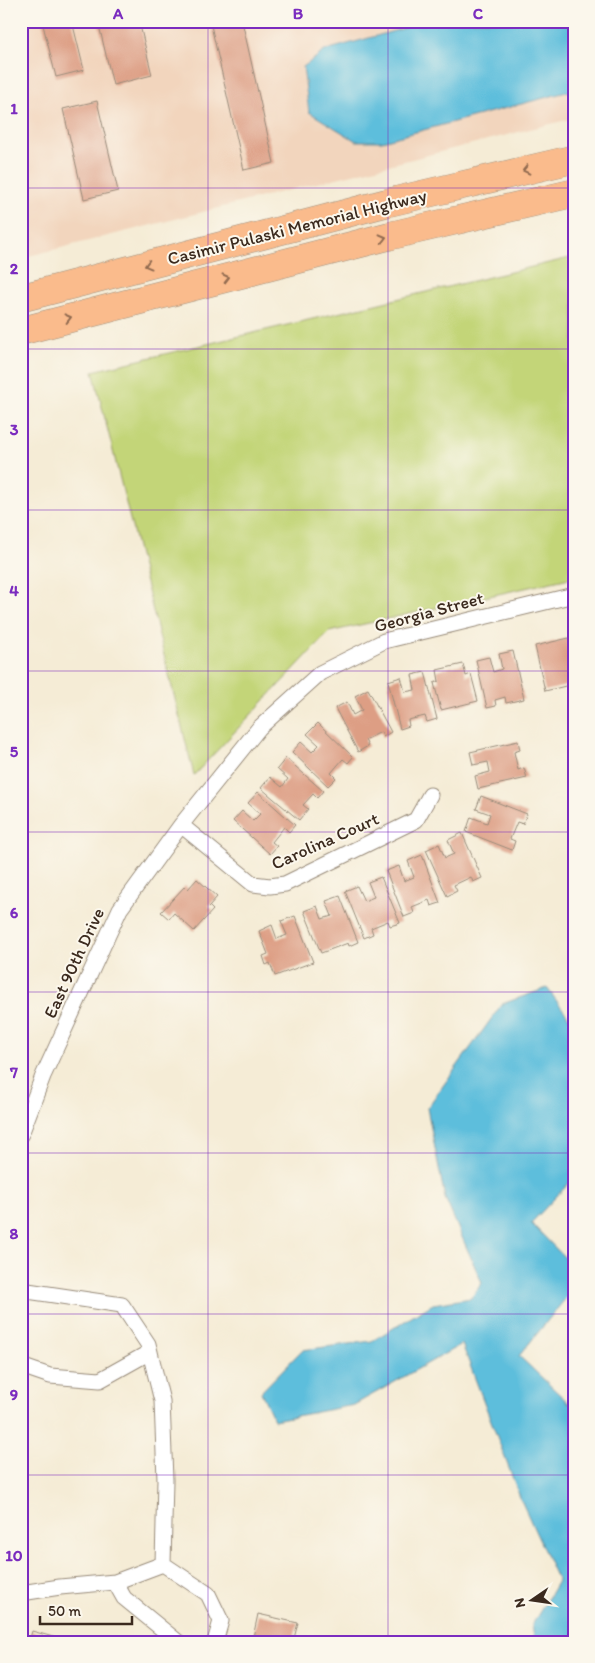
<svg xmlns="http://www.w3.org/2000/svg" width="595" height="1663" viewBox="0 0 595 1663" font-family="Itim,sans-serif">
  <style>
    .built { fill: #f2d5bd }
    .green { fill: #c3d578; stroke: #7f804b }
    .water { fill: #5dbedc; stroke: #4c747d }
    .building { fill: #dd9e84 }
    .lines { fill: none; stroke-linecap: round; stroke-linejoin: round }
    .minor-casing { stroke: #988b7a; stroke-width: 17 }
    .motorway-casing { stroke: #988b7a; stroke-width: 29 }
    .minor { stroke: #fff; stroke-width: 15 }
    .motorway { stroke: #fabb8c; stroke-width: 28 }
    .oneway { stroke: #916b50 }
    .grid { fill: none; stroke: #7b2cbf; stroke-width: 1; stroke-opacity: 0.55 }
    .labels { text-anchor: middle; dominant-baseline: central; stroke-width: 4; stroke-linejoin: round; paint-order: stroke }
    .street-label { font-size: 18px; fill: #3b2a1e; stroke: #fbf7ec }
    .neatline { fill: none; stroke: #7b2cbf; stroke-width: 2 }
    .grid-label { font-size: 16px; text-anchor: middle; font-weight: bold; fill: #7b2cbf }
  </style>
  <rect width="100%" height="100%" fill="#fbf7ec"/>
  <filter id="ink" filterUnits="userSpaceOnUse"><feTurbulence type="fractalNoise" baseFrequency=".02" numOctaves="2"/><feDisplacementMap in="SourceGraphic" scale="10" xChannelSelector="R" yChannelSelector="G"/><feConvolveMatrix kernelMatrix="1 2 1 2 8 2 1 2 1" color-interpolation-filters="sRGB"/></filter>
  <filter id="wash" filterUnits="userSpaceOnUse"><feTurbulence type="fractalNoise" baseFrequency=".0096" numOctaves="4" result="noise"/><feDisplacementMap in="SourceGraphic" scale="20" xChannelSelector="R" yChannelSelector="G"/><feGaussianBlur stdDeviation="1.12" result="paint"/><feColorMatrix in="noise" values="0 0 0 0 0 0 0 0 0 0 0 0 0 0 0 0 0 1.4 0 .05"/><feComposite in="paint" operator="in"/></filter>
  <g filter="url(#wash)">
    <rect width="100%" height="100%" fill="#f5ecd6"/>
    <path class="built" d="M 21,21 L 574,21 L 574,118 L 21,258 Z"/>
    <path class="green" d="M 574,257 L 574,577 L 329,632 L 194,775 L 93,371 Z"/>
    <path class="water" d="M 430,21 L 574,21 L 574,90 L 382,141 L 356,141 L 309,112 L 303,67 L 326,50 Z
      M 547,988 L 574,1024 L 574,1178 L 531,1223 L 574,1267 L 574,1288 L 519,1356 L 574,1408 L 574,1642 L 535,1642 L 532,1625 L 558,1581 L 521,1500 L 462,1344 L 354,1405 L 274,1420 L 261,1392 L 302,1350 L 372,1341 L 433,1304 L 471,1298 L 482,1283 L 445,1198 L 427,1108 L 502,1004 Z"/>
    <g id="blocks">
      <path class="building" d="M 42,21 L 72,21 L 84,70 L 56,77 Z
        M 98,21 L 139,21 L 152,75 L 113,85 Z
        M 210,21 L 242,21 L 274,163 L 244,170 Z
        M 97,101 L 118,191 L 84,199 L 63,109 Z
        M 569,638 L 572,649 L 574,649 L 574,684 L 545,691 L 535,646 Z
        M 513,651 L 524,699 L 506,703 L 505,697 L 495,700 L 496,706 L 487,708 L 476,660 L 489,657 L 493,672 L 502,669 L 499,654 Z
        M 463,664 L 466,676 L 471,674 L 478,701 L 441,710 L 434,683 L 439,681 L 437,670 Z
        M 425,672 L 437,719 L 427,722 L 425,716 L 408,720 L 409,726 L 400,729 L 388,681 L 401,677 L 405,692 L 415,690 L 412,675 Z
        M 368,689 L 391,732 L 383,737 L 381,732 L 365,740 L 368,746 L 358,752 L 335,708 L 347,702 L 353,715 L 362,710 L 355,696 Z
        M 318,723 L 353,757 L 348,763 L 343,759 L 331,773 L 336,778 L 328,786 L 292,752 L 301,742 L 312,752 L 319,745 L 307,734 Z
        M 518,741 L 520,750 L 514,752 L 518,770 L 524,768 L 527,778 L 478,789 L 475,776 L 490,772 L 488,762 L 473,765 L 470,752 Z
        M 286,758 L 323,791 L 317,798 L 313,794 L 303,805 L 308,809 L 299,820 L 261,788 L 270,777 L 282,787 L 288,779 L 277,769 Z
        M 258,792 L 295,825 L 289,832 L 284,827 L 272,842 L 277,846 L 270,854 L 233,821 L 242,811 L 253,821 L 260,814 L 248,803 Z
        M 481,796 L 527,814 L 523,824 L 517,822 L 510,839 L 515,841 L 512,850 L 466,832 L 471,817 L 487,823 L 490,814 L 476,809 Z
        M 462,833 L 482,878 L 473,882 L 471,877 L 454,885 L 457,891 L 447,896 L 426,850 L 439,844 L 445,858 L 454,854 L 448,840 Z
        M 422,855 L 440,903 L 431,906 L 429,900 L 412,907 L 414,913 L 404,917 L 386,871 L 399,866 L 404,881 L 414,877 L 408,861 Z
        M 381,877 L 400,923 L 390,926 L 388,921 L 371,928 L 373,934 L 364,938 L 345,891 L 357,886 L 364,901 L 374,897 L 368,882 Z
        M 197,879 L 217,897 L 209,906 L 213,910 L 194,931 L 174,913 L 169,919 L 161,912 L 185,886 L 188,889 Z
        M 340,896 L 358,942 L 349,946 L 348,943 L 321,953 L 304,911 L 317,906 L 322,919 L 332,916 L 326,901 Z
        M 295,916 L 313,962 L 275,976 L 270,963 L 266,965 L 263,956 L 268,954 L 259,931 L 272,925 L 277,939 L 287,935 L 281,921 Z
        M 258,1614 L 298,1623 L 293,1642 L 252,1642 Z
        M 32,1631 L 67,1641 L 67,1642 L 29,1642 Z"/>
    </g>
  </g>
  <g filter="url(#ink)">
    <use href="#blocks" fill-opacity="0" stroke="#988b7a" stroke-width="1"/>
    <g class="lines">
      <g class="minor-casing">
        <path id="minor" d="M 181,825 L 253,884 L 270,886 L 285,884 L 416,820 L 430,795
          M 21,1134 L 43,1076 L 120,909 L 181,825 L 259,728 L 320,673 L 384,641 L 574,595
          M 21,1290 L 122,1305 L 148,1344 L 162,1401 L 165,1480 L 163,1564
          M 21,1366 L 50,1376 L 100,1380 L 150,1352
          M 115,1582 L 124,1598 L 178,1642
          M 21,1593 L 60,1587 L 115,1582 L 163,1564 L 208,1594 L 221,1621 L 215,1642"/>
      </g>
      <g class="motorway-casing">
        <path id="motorway" d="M 21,298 L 386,203 L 574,159
          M 21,331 L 389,236 L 574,193"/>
      </g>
      <use href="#minor" class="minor"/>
      <use href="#motorway" class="motorway"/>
    </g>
    <defs><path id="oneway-chevron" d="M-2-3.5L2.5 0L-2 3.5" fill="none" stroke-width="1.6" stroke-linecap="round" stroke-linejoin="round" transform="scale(1.25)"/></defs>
    <g class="oneway">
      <use href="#oneway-chevron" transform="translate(526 170) rotate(167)"/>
      <use href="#oneway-chevron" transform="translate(383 238) rotate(-14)"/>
      <use href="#oneway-chevron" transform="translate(148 265) rotate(165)"/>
      <use href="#oneway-chevron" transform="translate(226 278) rotate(-14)"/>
      <use href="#oneway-chevron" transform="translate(68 318) rotate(-14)"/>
    </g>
  </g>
  <path class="grid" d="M 208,21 L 208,1642M 388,21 L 388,1642M 21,188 L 574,188M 21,349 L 574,349M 21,510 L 574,510M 21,671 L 574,671M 21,832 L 574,832M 21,992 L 574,992M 21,1153 L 574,1153M 21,1314 L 574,1314M 21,1475 L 574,1475"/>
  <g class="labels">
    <g class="street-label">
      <text transform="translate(297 227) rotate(-14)">Casimir Pulaski Memorial Highway</text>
      <text transform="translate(429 612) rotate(-15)">Georgia Street</text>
      <text transform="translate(325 841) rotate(-24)">Carolina Court</text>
      <text transform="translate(74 963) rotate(-65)">East 90th Drive</text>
    </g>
  </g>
  <rect width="595" height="1663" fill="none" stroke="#fbf7ec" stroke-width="55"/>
  <g transform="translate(532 1600) rotate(257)" stroke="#fbf7ec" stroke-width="4" paint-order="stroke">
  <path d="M0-4L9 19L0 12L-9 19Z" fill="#3b2a1e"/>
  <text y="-8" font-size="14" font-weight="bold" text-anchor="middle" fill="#3b2a1e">N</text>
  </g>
  <path d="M40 1616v8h92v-8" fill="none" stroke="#3b2a1e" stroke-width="2.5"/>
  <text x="48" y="1616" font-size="15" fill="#3b2a1e" stroke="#fbf7ec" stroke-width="4" paint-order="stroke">50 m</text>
  <rect x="28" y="28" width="540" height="1608" class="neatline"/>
  <g class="grid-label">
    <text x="118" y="19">A</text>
    <text x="298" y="19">B</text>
    <text x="478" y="19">C</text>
    <text x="14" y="114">1</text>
    <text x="14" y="274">2</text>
    <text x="14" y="435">3</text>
    <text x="14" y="596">4</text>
    <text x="14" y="757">5</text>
    <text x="14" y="918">6</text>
    <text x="14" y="1078">7</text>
    <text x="14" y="1239">8</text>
    <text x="14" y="1400">9</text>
    <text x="14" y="1561">10</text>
  </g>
</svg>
